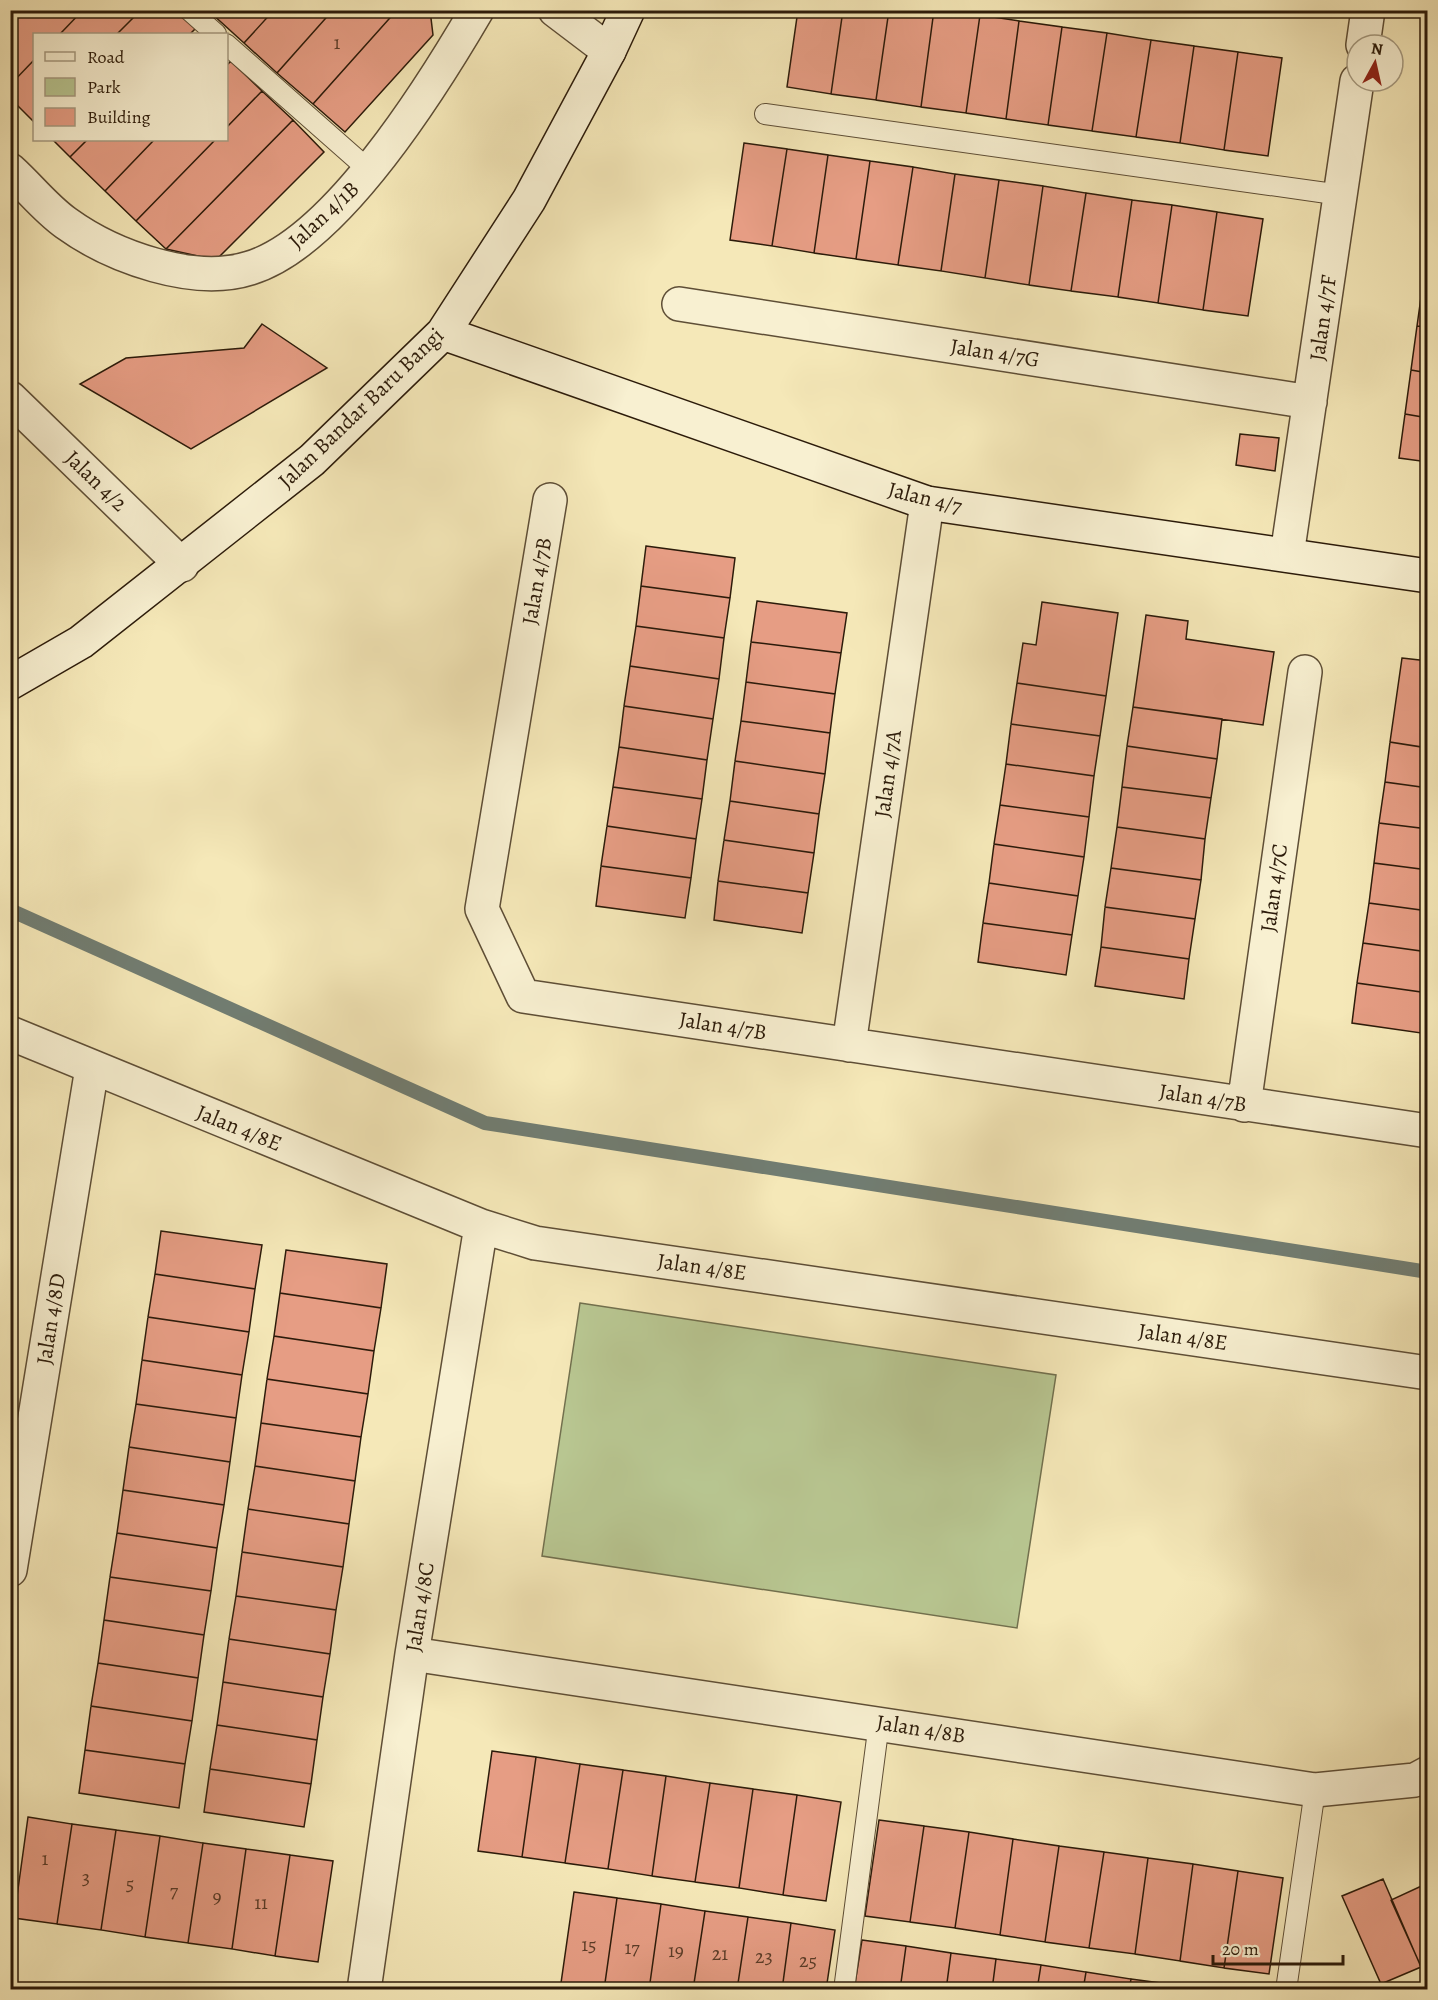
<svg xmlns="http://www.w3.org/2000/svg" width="1438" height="2000" viewBox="0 0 1438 2000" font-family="Alegreya,serif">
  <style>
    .green { fill: #b8c691; stroke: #72704e; stroke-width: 1.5 }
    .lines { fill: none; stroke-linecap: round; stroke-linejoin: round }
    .stream { stroke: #717d72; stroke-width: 14 }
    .building { fill: #e69d84; stroke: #2c1b0a; stroke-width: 1.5 }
    .lane-casing { stroke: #5e4e36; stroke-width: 22 }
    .street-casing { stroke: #5e4e36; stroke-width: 36 }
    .secondary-casing { stroke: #2c1b0a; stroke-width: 36 }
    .lane { stroke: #f8f0d1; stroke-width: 20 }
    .street { stroke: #f8f0d1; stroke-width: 33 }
    .secondary { stroke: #f8f0d1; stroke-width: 33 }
    .labels { text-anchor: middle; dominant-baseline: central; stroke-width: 4.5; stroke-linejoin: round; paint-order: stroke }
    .number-label { font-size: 20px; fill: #5a3c28 }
    .street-label { font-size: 22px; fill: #2c1b0a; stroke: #f8f0d1 }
  </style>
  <rect width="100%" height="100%" fill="#f5e8b8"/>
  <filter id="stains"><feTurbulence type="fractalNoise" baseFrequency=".00333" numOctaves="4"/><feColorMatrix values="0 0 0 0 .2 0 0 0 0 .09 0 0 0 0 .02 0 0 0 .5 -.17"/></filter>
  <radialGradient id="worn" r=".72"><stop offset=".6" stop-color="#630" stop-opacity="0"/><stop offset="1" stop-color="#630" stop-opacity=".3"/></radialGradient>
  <path class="green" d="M 580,1303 L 1056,1375 L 1017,1628 L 542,1556 Z"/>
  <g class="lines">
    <path class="stream" d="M 10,910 L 485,1123 L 1428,1272"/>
  </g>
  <path class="building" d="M 26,10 L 83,10 L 60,34 L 34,34 L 34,60 L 10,85 L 10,26 Z
    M 83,10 L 141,10 L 117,34 L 60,34 Z
    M 141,10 L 177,10 L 196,28 L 190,34 L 117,34 Z
    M 211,10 L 274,10 L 244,43 L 210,12 Z
    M 274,10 L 333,10 L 277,73 L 244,43 Z
    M 333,10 L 397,10 L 313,104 L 277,73 Z
    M 397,10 L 430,10 L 433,35 L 345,132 L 313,104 Z
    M 798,10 L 843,10 L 831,94 L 787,87 Z
    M 843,10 L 889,10 L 876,100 L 831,94 Z
    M 889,10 L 934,10 L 921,107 L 876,100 Z
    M 934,10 L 980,15 L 966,113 L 921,107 Z
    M 980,15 L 1019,21 L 1006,119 L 966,113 Z
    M 1019,21 L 1062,27 L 1048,125 L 1006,119 Z
    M 1062,27 L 1107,33 L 1092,131 L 1048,125 Z
    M 1107,33 L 1151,40 L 1136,137 L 1092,131 Z
    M 1151,40 L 1194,46 L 1180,143 L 1136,137 Z
    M 1194,46 L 1238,52 L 1224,150 L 1180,143 Z
    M 1238,52 L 1282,58 L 1268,156 L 1224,150 Z
    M 34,60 L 34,119 L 33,121 L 10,98 L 10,85 Z
    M 231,61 L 262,91 L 226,128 L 226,66 Z
    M 262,91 L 293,120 L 166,249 L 136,221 L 215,140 L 226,140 L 226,128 Z
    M 293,120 L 324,152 L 216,260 L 166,249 Z
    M 53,140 L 87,140 L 70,157 Z
    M 87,140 L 154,140 L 105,191 L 70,157 Z
    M 154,140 L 215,140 L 136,221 L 105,191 Z
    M 744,143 L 787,149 L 772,246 L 730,240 Z
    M 787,149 L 828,155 L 814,253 L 772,246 Z
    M 828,155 L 870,161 L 856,259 L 814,253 Z
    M 870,161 L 913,167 L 898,265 L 856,259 Z
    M 913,167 L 955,174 L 941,271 L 898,265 Z
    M 955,174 L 999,180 L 985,278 L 941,271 Z
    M 999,180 L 1043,186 L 1029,285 L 985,278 Z
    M 1043,186 L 1086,193 L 1071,291 L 1029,285 Z
    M 1086,193 L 1132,200 L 1118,297 L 1071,291 Z
    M 1132,200 L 1172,205 L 1158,303 L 1118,297 Z
    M 1172,205 L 1217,212 L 1203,310 L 1158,303 Z
    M 1217,212 L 1263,219 L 1248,316 L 1203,310 Z
    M 1423,283 L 1428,284 L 1428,327 L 1417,326 Z
    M 262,324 L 327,368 L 191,449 L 80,384 L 126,358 L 244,348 Z
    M 1417,326 L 1428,327 L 1428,373 L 1411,370 Z
    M 1411,370 L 1428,373 L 1428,418 L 1405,414 Z
    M 1405,414 L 1428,418 L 1428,462 L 1399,458 Z
    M 1240,434 L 1279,438 L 1275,471 L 1236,465 Z
    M 646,546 L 735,558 L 730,598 L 641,586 Z
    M 641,586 L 730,598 L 724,638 L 636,626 Z
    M 757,601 L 847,613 L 841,653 L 751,642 Z
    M 1042,602 L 1118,613 L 1106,696 L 1017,683 L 1023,643 L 1036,645 Z
    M 1146,615 L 1188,621 L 1186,639 L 1274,652 L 1263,725 L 1133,707 Z
    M 636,626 L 724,638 L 719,679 L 630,666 Z
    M 751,642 L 841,653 L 835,694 L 746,682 Z
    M 1402,658 L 1428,661 L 1428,748 L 1390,742 Z
    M 630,666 L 719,679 L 713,719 L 624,706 Z
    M 746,682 L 835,694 L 830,733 L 741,721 Z
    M 1017,683 L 1106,696 L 1100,736 L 1011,724 Z
    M 624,706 L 713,719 L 707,760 L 619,747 Z
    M 1133,707 L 1222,719 L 1217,759 L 1127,746 Z
    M 741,721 L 830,733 L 825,774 L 735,761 Z
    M 1011,724 L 1100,736 L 1094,776 L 1006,764 Z
    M 1390,742 L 1428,748 L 1428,788 L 1385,782 Z
    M 1127,746 L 1217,759 L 1211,798 L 1122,787 Z
    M 619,747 L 707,760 L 702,799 L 613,787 Z
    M 735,761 L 825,774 L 819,814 L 730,801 Z
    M 1006,764 L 1094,776 L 1089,817 L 1000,805 Z
    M 1385,782 L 1428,788 L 1428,829 L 1379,823 Z
    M 613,787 L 702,799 L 696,839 L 607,826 Z
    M 1122,787 L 1211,798 L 1205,839 L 1117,827 Z
    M 730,801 L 819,814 L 814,853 L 724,840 Z
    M 1000,805 L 1089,817 L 1084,857 L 994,844 Z
    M 1379,823 L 1428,829 L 1428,870 L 1374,863 Z
    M 607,826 L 696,839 L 691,878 L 601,866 Z
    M 1117,827 L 1205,839 L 1201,880 L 1111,868 Z
    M 724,840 L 814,853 L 808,893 L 718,881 Z
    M 994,844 L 1084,857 L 1078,896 L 989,883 Z
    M 1374,863 L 1428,870 L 1428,911 L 1369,903 Z
    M 601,866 L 691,878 L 685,918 L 596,906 Z
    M 1111,868 L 1201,880 L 1195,919 L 1105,907 Z
    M 718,881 L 808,893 L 802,933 L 714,920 Z
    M 989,883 L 1078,896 L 1072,935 L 983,923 Z
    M 1369,903 L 1428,911 L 1428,952 L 1363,943 Z
    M 1105,907 L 1195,919 L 1189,959 L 1101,947 Z
    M 983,923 L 1072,935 L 1066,975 L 978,962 Z
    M 1363,943 L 1428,952 L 1428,993 L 1357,983 Z
    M 1101,947 L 1189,959 L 1184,999 L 1095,986 Z
    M 1357,983 L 1428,993 L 1428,1034 L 1352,1023 Z
    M 161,1231 L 262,1245 L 255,1289 L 155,1274 Z
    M 286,1250 L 387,1264 L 381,1308 L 280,1293 Z
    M 155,1274 L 255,1289 L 249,1332 L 148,1317 Z
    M 280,1293 L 381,1308 L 374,1351 L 274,1336 Z
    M 148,1317 L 249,1332 L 242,1375 L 142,1360 Z
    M 274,1336 L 374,1351 L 368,1394 L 267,1379 Z
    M 142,1360 L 242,1375 L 236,1418 L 136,1404 Z
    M 267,1379 L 368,1394 L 361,1437 L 261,1423 Z
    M 136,1404 L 236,1418 L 230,1462 L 129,1447 Z
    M 261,1423 L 361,1437 L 355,1481 L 255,1466 Z
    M 129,1447 L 230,1462 L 224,1505 L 123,1490 Z
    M 255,1466 L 355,1481 L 349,1524 L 248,1509 Z
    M 123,1490 L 224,1505 L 217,1548 L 117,1533 Z
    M 248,1509 L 349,1524 L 343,1567 L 242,1552 Z
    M 117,1533 L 217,1548 L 211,1591 L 110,1577 Z
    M 242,1552 L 343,1567 L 336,1610 L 236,1596 Z
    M 110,1577 L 211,1591 L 204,1635 L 104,1620 Z
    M 236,1596 L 336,1610 L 330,1654 L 229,1639 Z
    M 104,1620 L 204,1635 L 198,1678 L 98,1663 Z
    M 229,1639 L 330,1654 L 323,1697 L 223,1682 Z
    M 98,1663 L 198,1678 L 192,1721 L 91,1706 Z
    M 223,1682 L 323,1697 L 317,1740 L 217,1725 Z
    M 91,1706 L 192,1721 L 185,1764 L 85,1750 Z
    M 217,1725 L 317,1740 L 311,1784 L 210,1769 Z
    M 85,1750 L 185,1764 L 179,1808 L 79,1793 Z
    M 492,1751 L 536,1757 L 522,1857 L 478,1851 Z
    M 536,1757 L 580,1764 L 565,1863 L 522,1857 Z
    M 580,1764 L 623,1770 L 608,1869 L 565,1863 Z
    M 210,1769 L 311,1784 L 304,1827 L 204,1812 Z
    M 623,1770 L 666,1776 L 652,1876 L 608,1869 Z
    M 666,1776 L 710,1783 L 695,1882 L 652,1876 Z
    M 710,1783 L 753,1789 L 739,1888 L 695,1882 Z
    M 753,1789 L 797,1795 L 783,1895 L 739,1888 Z
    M 797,1795 L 841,1802 L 826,1901 L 783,1895 Z
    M 28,1817 L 72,1824 L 57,1924 L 14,1918 Z
    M 879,1820 L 924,1826 L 910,1922 L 865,1916 Z
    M 72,1824 L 116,1830 L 101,1930 L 57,1924 Z
    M 924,1826 L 969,1832 L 955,1928 L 910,1922 Z
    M 116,1830 L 160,1836 L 145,1937 L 101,1930 Z
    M 969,1832 L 1013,1839 L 1000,1935 L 955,1928 Z
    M 160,1836 L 203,1843 L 188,1943 L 145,1937 Z
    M 1013,1839 L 1059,1846 L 1045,1942 L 1000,1935 Z
    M 203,1843 L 246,1849 L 232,1949 L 188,1943 Z
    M 1059,1846 L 1104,1852 L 1089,1948 L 1045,1942 Z
    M 246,1849 L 290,1855 L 275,1956 L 232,1949 Z
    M 1104,1852 L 1148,1858 L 1135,1954 L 1089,1948 Z
    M 290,1855 L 333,1861 L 318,1962 L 275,1956 Z
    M 1148,1858 L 1193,1864 L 1180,1961 L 1135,1954 Z
    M 1193,1864 L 1238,1871 L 1224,1968 L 1180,1961 Z
    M 1238,1871 L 1283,1878 L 1269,1974 L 1224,1968 Z
    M 1383,1879 L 1421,1967 L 1381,1984 L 1342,1896 Z
    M 1428,1883 L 1428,1982 L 1391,1900 Z
    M 574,1892 L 617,1898 L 604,1990 L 560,1990 Z
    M 617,1898 L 661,1904 L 649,1990 L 604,1990 Z
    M 661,1904 L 705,1911 L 693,1990 L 649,1990 Z
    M 705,1911 L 748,1917 L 737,1990 L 693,1990 Z
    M 748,1917 L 791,1923 L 782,1990 L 737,1990 Z
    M 791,1923 L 835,1930 L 826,1990 L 782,1990 Z
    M 862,1940 L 906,1946 L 900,1990 L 854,1990 Z
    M 906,1946 L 951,1953 L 946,1990 L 900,1990 Z
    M 951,1953 L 996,1959 L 992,1990 L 946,1990 Z
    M 996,1959 L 1041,1965 L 1037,1990 L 992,1990 Z
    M 1041,1965 L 1086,1972 L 1083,1990 L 1037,1990 Z
    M 1086,1972 L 1131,1979 L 1129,1990 L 1083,1990 Z
    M 1131,1979 L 1175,1985 L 1175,1990 L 1129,1990 Z"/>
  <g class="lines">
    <g class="lane-casing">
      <path id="lane" d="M 189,10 L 216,34
        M 226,44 L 370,171
        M 765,114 L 1341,195
        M 844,1990 L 879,1723
        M 1286,1990 L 1315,1790"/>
    </g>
    <g class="street-casing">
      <path id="street" d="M 555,10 L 609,51
        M 1363,45 L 1368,10
        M 10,170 C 29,187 46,209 66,223 C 113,257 194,286 250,268 C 336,242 432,87 477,10
        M 679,304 L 1310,402
        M 10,398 L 182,565
        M 550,500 L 482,909 L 523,996 L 1428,1131
        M 1287,555 L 1357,81
        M 10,1033 L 481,1226 L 535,1243 L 1428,1373
        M 849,1045 L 927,503
        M 1244,1105 L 1305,672
        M 10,1570 L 92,1068
        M 412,1654 L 1315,1790 L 1415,1780 L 1428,1773
        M 364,1990 L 412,1654 L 481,1226"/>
    </g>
    <g class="secondary-casing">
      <path id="secondary" d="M 443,333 L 927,503 L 1428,576
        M 10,683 L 81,642 L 312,460 L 443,333 L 529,200 L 609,51 L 628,10"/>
    </g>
    <use href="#lane" class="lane"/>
    <use href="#street" class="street"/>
    <use href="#secondary" class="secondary"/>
  </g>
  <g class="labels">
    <g class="number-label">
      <text x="337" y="42">1</text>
      <text x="45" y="1858">1</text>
      <text x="86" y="1877">3</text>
      <text x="130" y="1883">5</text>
      <text x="174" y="1890">7</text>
      <text x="217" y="1896">9</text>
      <text x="261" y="1902">11</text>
      <text x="589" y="1944">15</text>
      <text x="632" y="1947">17</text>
      <text x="676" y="1950">19</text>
      <text x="720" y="1953">21</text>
      <text x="764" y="1956">23</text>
      <text x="808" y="1960">25</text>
    </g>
    <g class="street-label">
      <text transform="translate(324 215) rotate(-43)">Jalan 4/1B</text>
      <text transform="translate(1323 318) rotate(-82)">Jalan 4/7F</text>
      <text transform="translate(995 353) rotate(9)">Jalan 4/7G</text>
      <text transform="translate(361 408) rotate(-44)">Jalan Bandar Baru Bangi</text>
      <text transform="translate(96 481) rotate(44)">Jalan 4/2</text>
      <text transform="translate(925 498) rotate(14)">Jalan 4/7</text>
      <text transform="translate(537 581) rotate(-80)">Jalan 4/7B</text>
      <text transform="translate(888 774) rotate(-82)">Jalan 4/7A</text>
      <text transform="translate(1274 888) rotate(-82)">Jalan 4/7C</text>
      <text transform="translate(723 1026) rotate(9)">Jalan 4/7B</text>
      <text transform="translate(1203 1098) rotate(9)">Jalan 4/7B</text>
      <text transform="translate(239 1128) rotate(22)">Jalan 4/8E</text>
      <text transform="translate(702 1267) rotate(8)">Jalan 4/8E</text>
      <text transform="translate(51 1319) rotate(-81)">Jalan 4/8D</text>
      <text transform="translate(1183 1337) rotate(8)">Jalan 4/8E</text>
      <text transform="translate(420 1607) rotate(-81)">Jalan 4/8C</text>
      <text transform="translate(921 1729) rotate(9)">Jalan 4/8B</text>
    </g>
  </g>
  <rect width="1438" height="2000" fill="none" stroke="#f5e8b8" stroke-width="36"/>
  <rect x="12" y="12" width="1414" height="1976" fill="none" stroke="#2c1b0a" stroke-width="3"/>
  <rect x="18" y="18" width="1402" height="1964" fill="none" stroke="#2c1b0a" stroke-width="1.5"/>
  <rect x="33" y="33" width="195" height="108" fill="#f8f0d1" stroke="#a69b81" stroke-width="1.5"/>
  <rect x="45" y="52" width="30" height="9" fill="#f8f0d1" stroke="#a69b81" stroke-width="1.5"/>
  <text x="87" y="63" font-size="18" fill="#2c1b0a">Road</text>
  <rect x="45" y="78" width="30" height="18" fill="#b8c691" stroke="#a69b81" stroke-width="1.5"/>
  <text x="87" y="93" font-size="18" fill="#2c1b0a">Park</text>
  <rect x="45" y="108" width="30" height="18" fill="#e69d84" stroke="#a69b81" stroke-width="1.5"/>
  <text x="87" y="123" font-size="18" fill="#2c1b0a">Building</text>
  <g transform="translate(1375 63) rotate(8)"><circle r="28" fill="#f8f0d1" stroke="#a69b81" stroke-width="1.5"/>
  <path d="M0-4.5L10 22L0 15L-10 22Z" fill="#8f2418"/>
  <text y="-9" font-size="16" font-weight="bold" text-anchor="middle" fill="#2c1b0a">N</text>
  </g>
  <path d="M1213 1955v9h130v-9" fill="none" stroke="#2c1b0a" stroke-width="3"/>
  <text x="1222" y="1955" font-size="18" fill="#2c1b0a" stroke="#f8f0d1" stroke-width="4.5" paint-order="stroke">20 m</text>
  <rect width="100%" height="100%" filter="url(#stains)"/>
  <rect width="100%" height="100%" fill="url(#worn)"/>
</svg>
